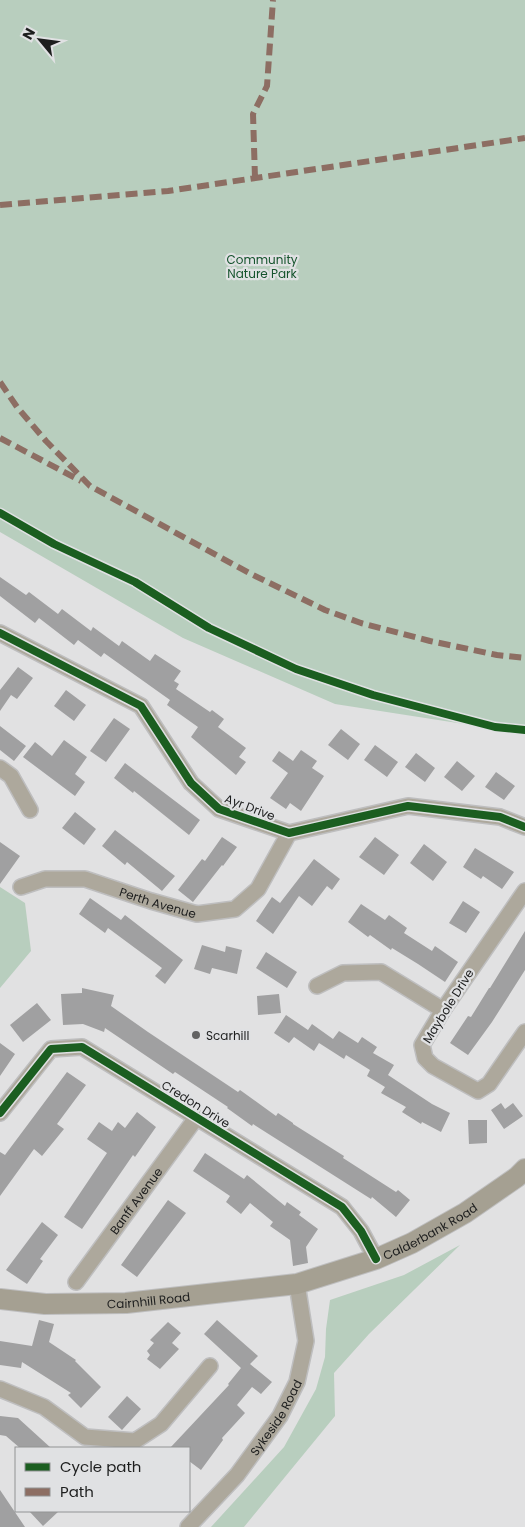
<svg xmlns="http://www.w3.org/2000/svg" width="525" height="1527" viewBox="0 0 525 1527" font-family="Poppins,sans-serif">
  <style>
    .green { fill: #b8cebe }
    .building { fill: #a0a0a1 }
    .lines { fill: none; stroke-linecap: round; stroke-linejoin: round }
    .minor-casing { stroke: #bebebf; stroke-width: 18 }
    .major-casing { stroke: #bebebf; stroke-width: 22 }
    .minor { stroke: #ada89c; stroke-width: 15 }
    .major { stroke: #a5a092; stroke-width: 20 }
    .quiet { stroke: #8d6e63; stroke-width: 6; stroke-dasharray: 12 6; stroke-linecap: butt }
    .cycleway-casing { stroke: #e0e1e3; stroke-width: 11 }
    .cycleway { stroke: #1b5e20; stroke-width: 8 }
    .poi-dot { fill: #626263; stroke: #e0e1e3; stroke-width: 2 }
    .labels { text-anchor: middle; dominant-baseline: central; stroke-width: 4.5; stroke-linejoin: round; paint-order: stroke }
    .park-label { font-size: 12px; fill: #15542d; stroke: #e0e1e3 }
    .street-label { font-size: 12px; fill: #1d1e1e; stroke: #e0e1e3 }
    .poi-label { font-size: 12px; fill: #1d1e1e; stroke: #e0e1e3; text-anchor: start }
  </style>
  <rect width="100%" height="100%" fill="#e1e1e2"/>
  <path class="green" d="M 0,0 L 525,0 L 525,732 L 509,731 L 335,704 L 183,638 L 0,532 Z
    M 0,887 L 25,903 L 31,951 L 0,988 Z
    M 460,1245 L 369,1334 L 334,1373 L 335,1416 L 244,1527 L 211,1527 L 284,1447 L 316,1389 L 325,1357 L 326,1329 L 330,1300 L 404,1275 Z"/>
  <path class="building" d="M 0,577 L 26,595 L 29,592 L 58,614 L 62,609 L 91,631 L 93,627 L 119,646 L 122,641 L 150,661 L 155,654 L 181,671 L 174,681 L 179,684 L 176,689 L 210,712 L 212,710 L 224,719 L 218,727 L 246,748 L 239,757 L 246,762 L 236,775 L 191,737 L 198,727 L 167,705 L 170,700 L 104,653 L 101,657 L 78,640 L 74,645 L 39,618 L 35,623 L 0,596 Z
    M 18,667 L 33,678 L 17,699 L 11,695 L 0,711 L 0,690 Z
    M 66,690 L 86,705 L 74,721 L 54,706 Z
    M 114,718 L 130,729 L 106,762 L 90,751 Z
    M 0,726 L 26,746 L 14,761 L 0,750 Z
    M 341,729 L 360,744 L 348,760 L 328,745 Z
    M 64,740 L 87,757 L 75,774 L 85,782 L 75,796 L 23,757 L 35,742 L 52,756 Z
    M 375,745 L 398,762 L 387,777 L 364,760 Z
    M 301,750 L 317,761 L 312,768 L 324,776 L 301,811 L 290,803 L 286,809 L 270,798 L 288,773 L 272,761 L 279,751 L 293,761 Z
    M 416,753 L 435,768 L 425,782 L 405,767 Z
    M 457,761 L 475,776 L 462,791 L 444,777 Z
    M 125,763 L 200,820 L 189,835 L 134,791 L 133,793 L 114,778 Z
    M 496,772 L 515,786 L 504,800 L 485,787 Z
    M 75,812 L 96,829 L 84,845 L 62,828 Z
    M 115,830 L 175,876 L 162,891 L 127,862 L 125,865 L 102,846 Z
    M 222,837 L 237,847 L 223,866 L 222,865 L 193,902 L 178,890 L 202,859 L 205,861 Z
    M 375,837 L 399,855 L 384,875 L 359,857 Z
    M 0,842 L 20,856 L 0,884 Z
    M 424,844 L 447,862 L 433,881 L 410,863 Z
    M 475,848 L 514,872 L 502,889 L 483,876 L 481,879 L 463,867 Z
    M 314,859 L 340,879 L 332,890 L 327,886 L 312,906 L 299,896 L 273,934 L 256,921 L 272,897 L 280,903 Z
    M 90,898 L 121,920 L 125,915 L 183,960 L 165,984 L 155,976 L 162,968 L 108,928 L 105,933 L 79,914 Z
    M 463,901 L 480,912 L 466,933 L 449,923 Z
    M 361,904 L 385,920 L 389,915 L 407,928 L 404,933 L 432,951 L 435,946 L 458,962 L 445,982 L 418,964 L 392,948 L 391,950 L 370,935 L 368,937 L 348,922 Z
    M 525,931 L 525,970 L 492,1022 L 468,1055 L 450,1043 L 468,1016 L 471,1017 L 489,988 L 490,988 Z
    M 202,945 L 225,952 L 226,946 L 242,950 L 237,974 L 212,968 L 210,974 L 194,969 Z
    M 266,952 L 297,972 L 287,988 L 256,968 Z
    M 82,988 L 114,995 L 111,1006 L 148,1032 L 238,1092 L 240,1090 L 276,1116 L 278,1113 L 293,1123 L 293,1124 L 344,1156 L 343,1158 L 396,1192 L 398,1190 L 410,1200 L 396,1217 L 372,1197 L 371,1199 L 253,1124 L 252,1126 L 227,1108 L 228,1107 L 175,1072 L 173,1074 L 105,1028 L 104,1032 L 83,1024 L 63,1025 L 61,994 L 82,993 Z
    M 279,994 L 281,1013 L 258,1015 L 257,996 Z
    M 37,1003 L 51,1020 L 23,1042 L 10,1025 Z
    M 286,1015 L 308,1030 L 312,1024 L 333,1039 L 339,1031 L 358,1043 L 362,1037 L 377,1047 L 373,1053 L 394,1065 L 388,1075 L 432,1104 L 450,1113 L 441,1132 L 422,1122 L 421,1124 L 402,1112 L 406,1107 L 381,1093 L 385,1087 L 367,1076 L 370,1070 L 346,1055 L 344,1059 L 319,1043 L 314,1051 L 294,1037 L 289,1043 L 274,1033 Z
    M 0,1043 L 15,1054 L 0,1076 Z
    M 67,1072 L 86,1085 L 57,1124 L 64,1129 L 42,1156 L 34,1149 L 0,1196 L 0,1152 L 5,1155 Z
    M 501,1103 L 505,1109 L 513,1103 L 523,1116 L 504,1129 L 491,1110 Z
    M 137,1112 L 156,1127 L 135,1157 L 133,1155 L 82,1229 L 64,1217 L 107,1153 L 87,1139 L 99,1122 L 112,1131 L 118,1122 L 125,1128 Z
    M 468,1120 L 487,1120 L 487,1143 L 469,1144 Z
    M 205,1153 L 244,1179 L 247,1175 L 285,1206 L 287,1202 L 301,1212 L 299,1215 L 318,1229 L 306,1247 L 308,1263 L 293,1266 L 290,1240 L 270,1226 L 273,1222 L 250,1203 L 241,1214 L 226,1202 L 230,1196 L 193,1171 Z
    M 168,1200 L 186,1213 L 137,1277 L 121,1265 Z
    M 42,1222 L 58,1235 L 40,1259 L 43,1261 L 27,1284 L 6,1270 Z
    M 39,1320 L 54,1324 L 49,1342 L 76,1360 L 75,1361 L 101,1387 L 81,1408 L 68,1395 L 71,1393 L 22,1362 L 21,1368 L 0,1365 L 0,1341 L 32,1346 Z
    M 217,1320 L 258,1356 L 250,1364 L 272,1382 L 261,1394 L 252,1387 L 237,1405 L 245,1413 L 222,1438 L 223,1440 L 201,1470 L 189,1461 L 189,1448 L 170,1448 L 229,1385 L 228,1384 L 241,1368 L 204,1334 Z
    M 168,1322 L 181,1333 L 172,1343 L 179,1349 L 160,1369 L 147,1359 L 150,1355 L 147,1351 L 154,1343 L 150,1340 Z
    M 127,1396 L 141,1409 L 122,1430 L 108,1417 Z
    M 0,1416 L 18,1418 L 51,1448 L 20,1448 L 6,1436 L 0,1435 Z
    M 0,1490 L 25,1527 L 0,1527 Z
    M 29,1511 L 59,1511 L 43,1526 Z"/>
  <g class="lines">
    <g class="minor-casing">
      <g id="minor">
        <path d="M 0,633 L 141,706 L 191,783 L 219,809 L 289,833 L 408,806 L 500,817 L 525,827"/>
        <path d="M 0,768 L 11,776 L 30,810"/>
        <path id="s1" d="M 21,887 L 45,879 L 85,879 L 151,901 L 197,914 L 235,909 L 258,889 L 289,833"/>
        <path d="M 525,891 L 443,1010 L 422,1045 L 425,1058 L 433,1066 L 478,1091 L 489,1084 L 525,1032"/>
        <path d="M 317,986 L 343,973 L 381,972 L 443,1010"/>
        <path d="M 0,1113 L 51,1049 L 82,1047 L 342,1207 L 361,1231 L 376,1259"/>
        <path id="s2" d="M 76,1282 L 196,1118"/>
        <path d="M 0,1389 L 44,1407 L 85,1437 L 135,1441 L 161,1424 L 210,1366"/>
        <path id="s3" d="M 188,1527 L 237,1475 L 280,1416 L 297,1382 L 306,1341 L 297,1284"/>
      </g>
    </g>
    <g class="major-casing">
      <g id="major">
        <path id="s4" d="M 0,1299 L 45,1304 L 126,1303 L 297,1284 L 376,1259 L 412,1243 L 465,1213 L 517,1177 L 525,1169"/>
      </g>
    </g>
    <use href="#minor" class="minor"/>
    <use href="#major" class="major"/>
    <path class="quiet" d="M 255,178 L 253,114 L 267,86 L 273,0
      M 0,205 L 168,191 L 525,138
      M 0,382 L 17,407 L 46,441 L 90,486 L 251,574 L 325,610 L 361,623 L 430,641 L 497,655 L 525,658
      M 0,438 L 81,481"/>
    <g class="cycleway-casing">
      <path id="cycleway" d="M 0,513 L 54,544 L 135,582 L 209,628 L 296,669 L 373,695 L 495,727 L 525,730
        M 0,633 L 141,706 L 191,783 L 219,809 L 289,833 L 408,806 L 500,817 L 525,827
        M 0,1113 L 51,1049 L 82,1047 L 342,1207 L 361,1231 L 376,1259"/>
    </g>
    <use href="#cycleway" class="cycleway"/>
  </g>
  <circle class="poi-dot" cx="196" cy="1035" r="5"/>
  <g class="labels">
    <g class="park-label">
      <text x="262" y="259">Community<tspan x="262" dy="14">Nature Park</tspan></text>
    </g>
    <g class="street-label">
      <text transform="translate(250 807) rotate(21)">Ayr Drive</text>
      <text stroke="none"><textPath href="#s1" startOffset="142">Perth Avenue</textPath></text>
      <text transform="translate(448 1006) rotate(-58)">Maybole Drive</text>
      <text transform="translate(196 1104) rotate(32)">Credon Drive</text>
      <text stroke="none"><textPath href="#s2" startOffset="101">Banff Avenue</textPath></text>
      <text stroke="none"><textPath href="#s4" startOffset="442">Calderbank Road</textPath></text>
      <text stroke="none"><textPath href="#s4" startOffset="149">Cairnhill Road</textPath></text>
      <text stroke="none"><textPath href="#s3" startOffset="141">Sykeside Road</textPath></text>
    </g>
    <g class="poi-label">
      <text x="206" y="1035">Scarhill</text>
    </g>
  </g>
  <rect x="15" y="1447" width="175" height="65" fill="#e0e1e3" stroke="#929394"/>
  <rect x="25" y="1463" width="25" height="8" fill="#1b5e20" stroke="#929394"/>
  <text x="60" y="1472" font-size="15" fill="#1d1e1e">Cycle path</text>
  <rect x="25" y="1488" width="25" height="8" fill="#8d6e63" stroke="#929394"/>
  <text x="60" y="1497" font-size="15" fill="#1d1e1e">Path</text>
  <g transform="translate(40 40) rotate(299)" stroke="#e0e1e3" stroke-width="4" paint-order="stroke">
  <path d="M0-4L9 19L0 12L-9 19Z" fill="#1d1e1e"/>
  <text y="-8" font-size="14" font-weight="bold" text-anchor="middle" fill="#1d1e1e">N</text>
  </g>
</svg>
